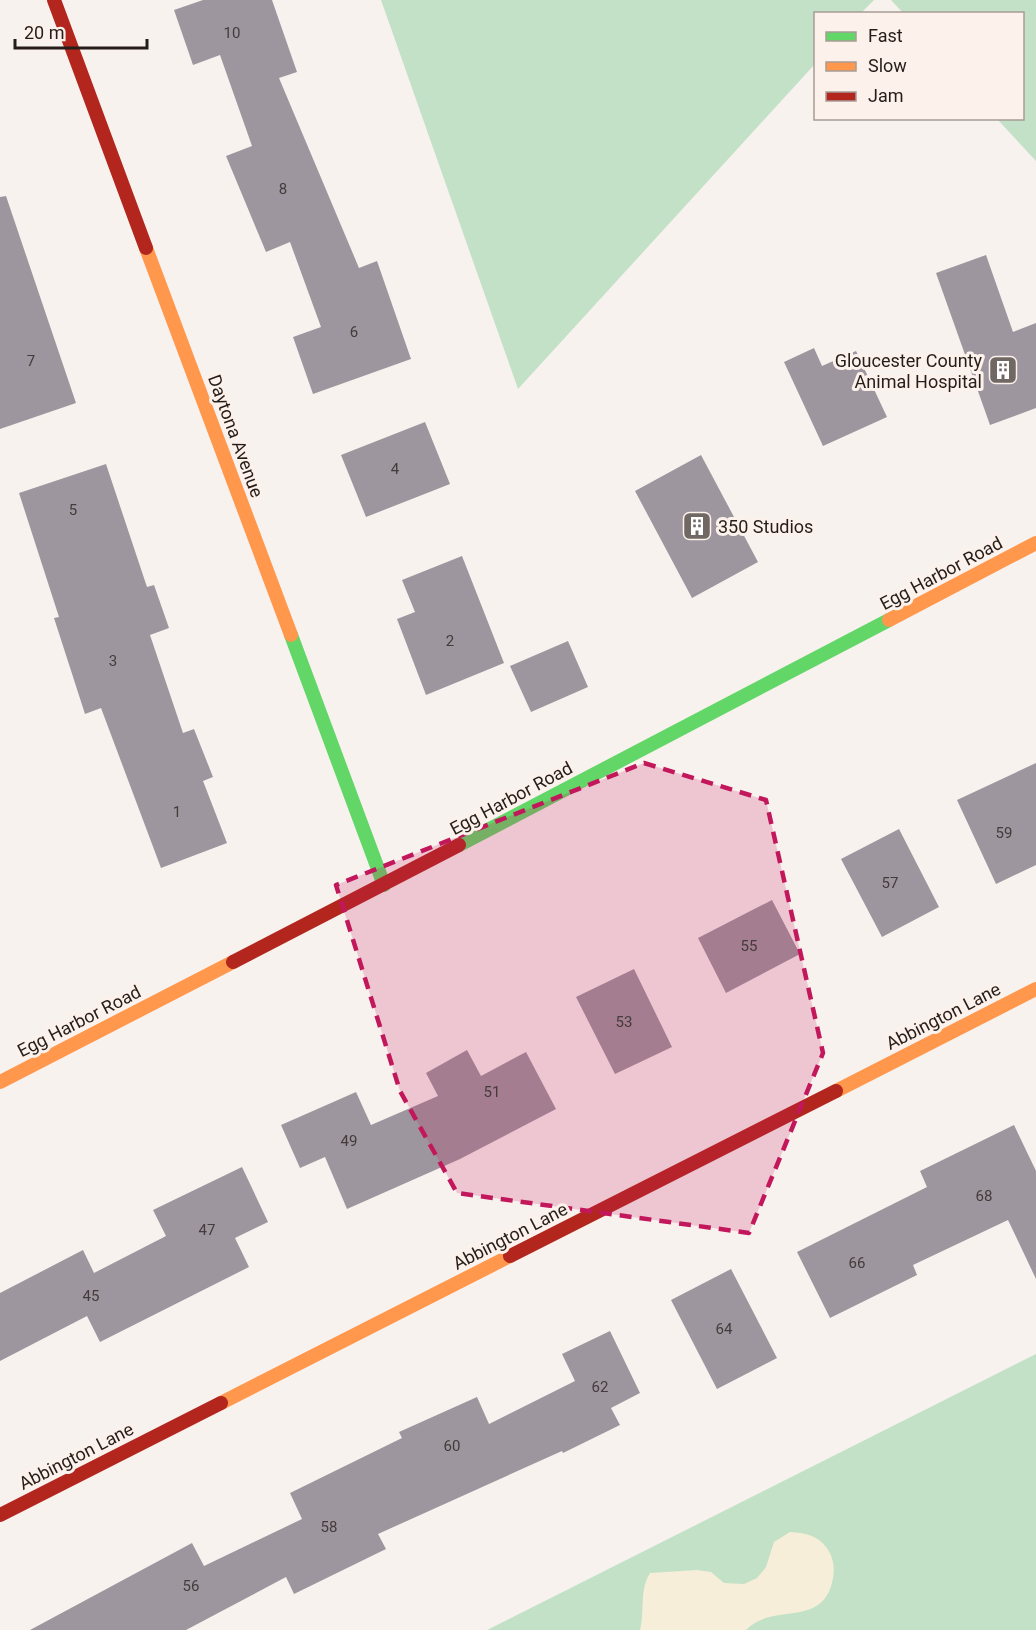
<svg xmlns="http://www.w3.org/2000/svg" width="1036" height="1630" viewBox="0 0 1036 1630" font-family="Roboto,sans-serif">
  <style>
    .green { fill: #c3e1c7 }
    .sand { fill: #f6eed8 }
    .building { fill: #9d969e }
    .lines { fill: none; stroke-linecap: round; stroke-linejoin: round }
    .fast { stroke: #63d668; stroke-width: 14 }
    .slow { stroke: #ff974d; stroke-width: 14 }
    .jam { stroke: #b3261e; stroke-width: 14 }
    .marked { fill: #c2185b; fill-opacity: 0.2; stroke: #c2185b; stroke-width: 4.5; stroke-dasharray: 12 8; stroke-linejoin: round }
    .labels { text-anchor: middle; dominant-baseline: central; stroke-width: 6; stroke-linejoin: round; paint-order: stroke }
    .number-label { font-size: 15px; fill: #443b3a }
    .poi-label { font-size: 18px; fill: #261d18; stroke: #fcf1eb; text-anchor: end }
    .street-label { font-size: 18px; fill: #261d18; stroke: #fcf1eb }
  </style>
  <rect width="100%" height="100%" fill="#f8f2ef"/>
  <path class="green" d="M 381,0 L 874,0 L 861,13 L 816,14 L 815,64 L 518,389 Z
    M 891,0 L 1036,0 L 1036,161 L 997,119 L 1022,118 L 1022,14 L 903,13 Z
    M 1036,1354 L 1036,1630 L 487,1630 Z"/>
  <path class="sand" d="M 790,1532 C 805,1533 817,1535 826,1547 C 833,1556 835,1567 833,1578 C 824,1630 773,1601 746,1630 L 640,1630 C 645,1611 639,1590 650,1573 L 697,1570 L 711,1572 L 724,1583 L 744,1584 L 757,1578 L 766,1567 L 774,1542 Z"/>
  <path class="building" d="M 203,0 L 272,0 L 297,72 L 279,78 L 359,268 L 377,261 L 411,359 L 313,394 L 293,337 L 321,327 L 290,242 L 266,252 L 226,156 L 252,146 L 220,55 L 193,65 L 174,10 Z
    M 6,196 L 76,403 L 0,429 L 0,197 Z
    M 986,255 L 1013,332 L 1036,323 L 1036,408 L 990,425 L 936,273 Z
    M 814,348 L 822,366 L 856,351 L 887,417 L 823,446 L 784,362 Z
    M 425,422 L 450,484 L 366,517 L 341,455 Z
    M 701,455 L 758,562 L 692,598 L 635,491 Z
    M 106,464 L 147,587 L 154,585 L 169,628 L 150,635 L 183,733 L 194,729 L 213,777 L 203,781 L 227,843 L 161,868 L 101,708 L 85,714 L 54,618 L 59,617 L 19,493 Z
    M 462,556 L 504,663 L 426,695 L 397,619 L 415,612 L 402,580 Z
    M 568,641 L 588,687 L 531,712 L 510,666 Z
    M 1036,763 L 1036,865 L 996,884 L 957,800 Z
    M 899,829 L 939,907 L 882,937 L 841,859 Z
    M 772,900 L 800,954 L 726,993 L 698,938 Z
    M 634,969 L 672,1047 L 615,1074 L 576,997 Z
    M 467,1050 L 481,1076 L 526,1052 L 556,1109 L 460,1159 L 347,1209 L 325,1157 L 300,1168 L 281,1125 L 356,1092 L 371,1125 L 438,1096 L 426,1073 Z
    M 1014,1125 L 1036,1171 L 1036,1279 L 1008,1220 L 913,1265 L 917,1275 L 830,1318 L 797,1252 L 927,1187 L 920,1171 Z
    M 242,1167 L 268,1222 L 235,1238 L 249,1267 L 100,1342 L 87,1316 L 0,1361 L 0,1293 L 83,1250 L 94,1273 L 166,1236 L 153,1210 Z
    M 731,1269 L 777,1358 L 717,1389 L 671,1300 Z
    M 610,1331 L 640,1393 L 611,1408 L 620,1425 L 563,1453 L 562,1451 L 378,1534 L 386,1549 L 294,1594 L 286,1577 L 186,1630 L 30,1630 L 192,1543 L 204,1566 L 302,1519 L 290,1493 L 402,1438 L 399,1432 L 477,1397 L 489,1424 L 575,1381 L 562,1354 Z"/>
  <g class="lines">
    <path class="fast" d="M 291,635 L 384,885
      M 459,845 L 889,620"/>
    <path class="slow" d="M 146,248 L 291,635
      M 889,620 L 1036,543
      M 0,1082 L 233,962
      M 836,1091 L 1036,989
      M 221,1403 L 510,1256"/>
    <path class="jam" d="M 54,0 L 146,248
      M 233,962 L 459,845
      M 510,1256 L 836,1091
      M 0,1515 L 221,1403"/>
  </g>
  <path class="marked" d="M 644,763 L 766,800 L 823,1053 L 749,1233 L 457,1193 L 400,1091 L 336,885 Z"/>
  <defs>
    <g id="building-square" transform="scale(1.5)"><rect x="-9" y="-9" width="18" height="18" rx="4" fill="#706863" stroke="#fcf1eb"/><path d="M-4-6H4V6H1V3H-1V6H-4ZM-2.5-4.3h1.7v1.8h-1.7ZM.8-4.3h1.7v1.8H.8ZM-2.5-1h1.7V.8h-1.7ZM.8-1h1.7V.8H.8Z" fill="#fff"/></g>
  </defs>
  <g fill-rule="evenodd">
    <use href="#building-square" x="1003" y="370"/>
    <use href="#building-square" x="697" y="526"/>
  </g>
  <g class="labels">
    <g class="number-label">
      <text x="232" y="33">10</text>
      <text x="283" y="189">8</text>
      <text x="354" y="332">6</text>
      <text x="31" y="361">7</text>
      <text x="395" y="469">4</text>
      <text x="73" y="510">5</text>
      <text x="450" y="641">2</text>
      <text x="113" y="661">3</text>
      <text x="177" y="812">1</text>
      <text x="1004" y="833">59</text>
      <text x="890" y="883">57</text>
      <text x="749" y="946">55</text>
      <text x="624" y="1022">53</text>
      <text x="492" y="1092">51</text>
      <text x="349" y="1141">49</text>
      <text x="984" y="1196">68</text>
      <text x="207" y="1230">47</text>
      <text x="857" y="1263">66</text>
      <text x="91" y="1296">45</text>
      <text x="724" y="1329">64</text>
      <text x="600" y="1387">62</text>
      <text x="452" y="1446">60</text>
      <text x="329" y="1527">58</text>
      <text x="191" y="1586">56</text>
    </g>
    <g class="poi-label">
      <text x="982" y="360">Gloucester County<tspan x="982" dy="21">Animal Hospital</tspan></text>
      <text x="718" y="526" text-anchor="start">350 Studios</text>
    </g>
    <g class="street-label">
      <text transform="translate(236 436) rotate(70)">Daytona Avenue</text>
      <text transform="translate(941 573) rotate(-28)">Egg Harbor Road</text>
      <text transform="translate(511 798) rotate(-28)">Egg Harbor Road</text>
      <text transform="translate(943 1016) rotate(-27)">Abbington Lane</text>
      <text transform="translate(79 1021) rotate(-27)">Egg Harbor Road</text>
      <text transform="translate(510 1236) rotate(-27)">Abbington Lane</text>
      <text transform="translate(76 1456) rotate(-27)">Abbington Lane</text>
    </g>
  </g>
  <rect x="814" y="12" width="210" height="108" fill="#fcf1eb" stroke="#a69c97" stroke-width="1.5"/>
  <rect x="826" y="32" width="30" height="9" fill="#63d668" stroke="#a69c97" stroke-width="1.5"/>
  <text x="868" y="42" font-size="18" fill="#261d18">Fast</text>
  <rect x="826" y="62" width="30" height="9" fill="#ff974d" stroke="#a69c97" stroke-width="1.5"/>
  <text x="868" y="72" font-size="18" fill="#261d18">Slow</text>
  <rect x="826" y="92" width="30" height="9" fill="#b3261e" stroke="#a69c97" stroke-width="1.5"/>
  <text x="868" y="102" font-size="18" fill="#261d18">Jam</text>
  <path d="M15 39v9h132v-9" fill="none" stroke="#261d18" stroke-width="3"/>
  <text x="24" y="39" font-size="18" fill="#261d18" stroke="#fcf1eb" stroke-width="4.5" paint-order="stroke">20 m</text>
</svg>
